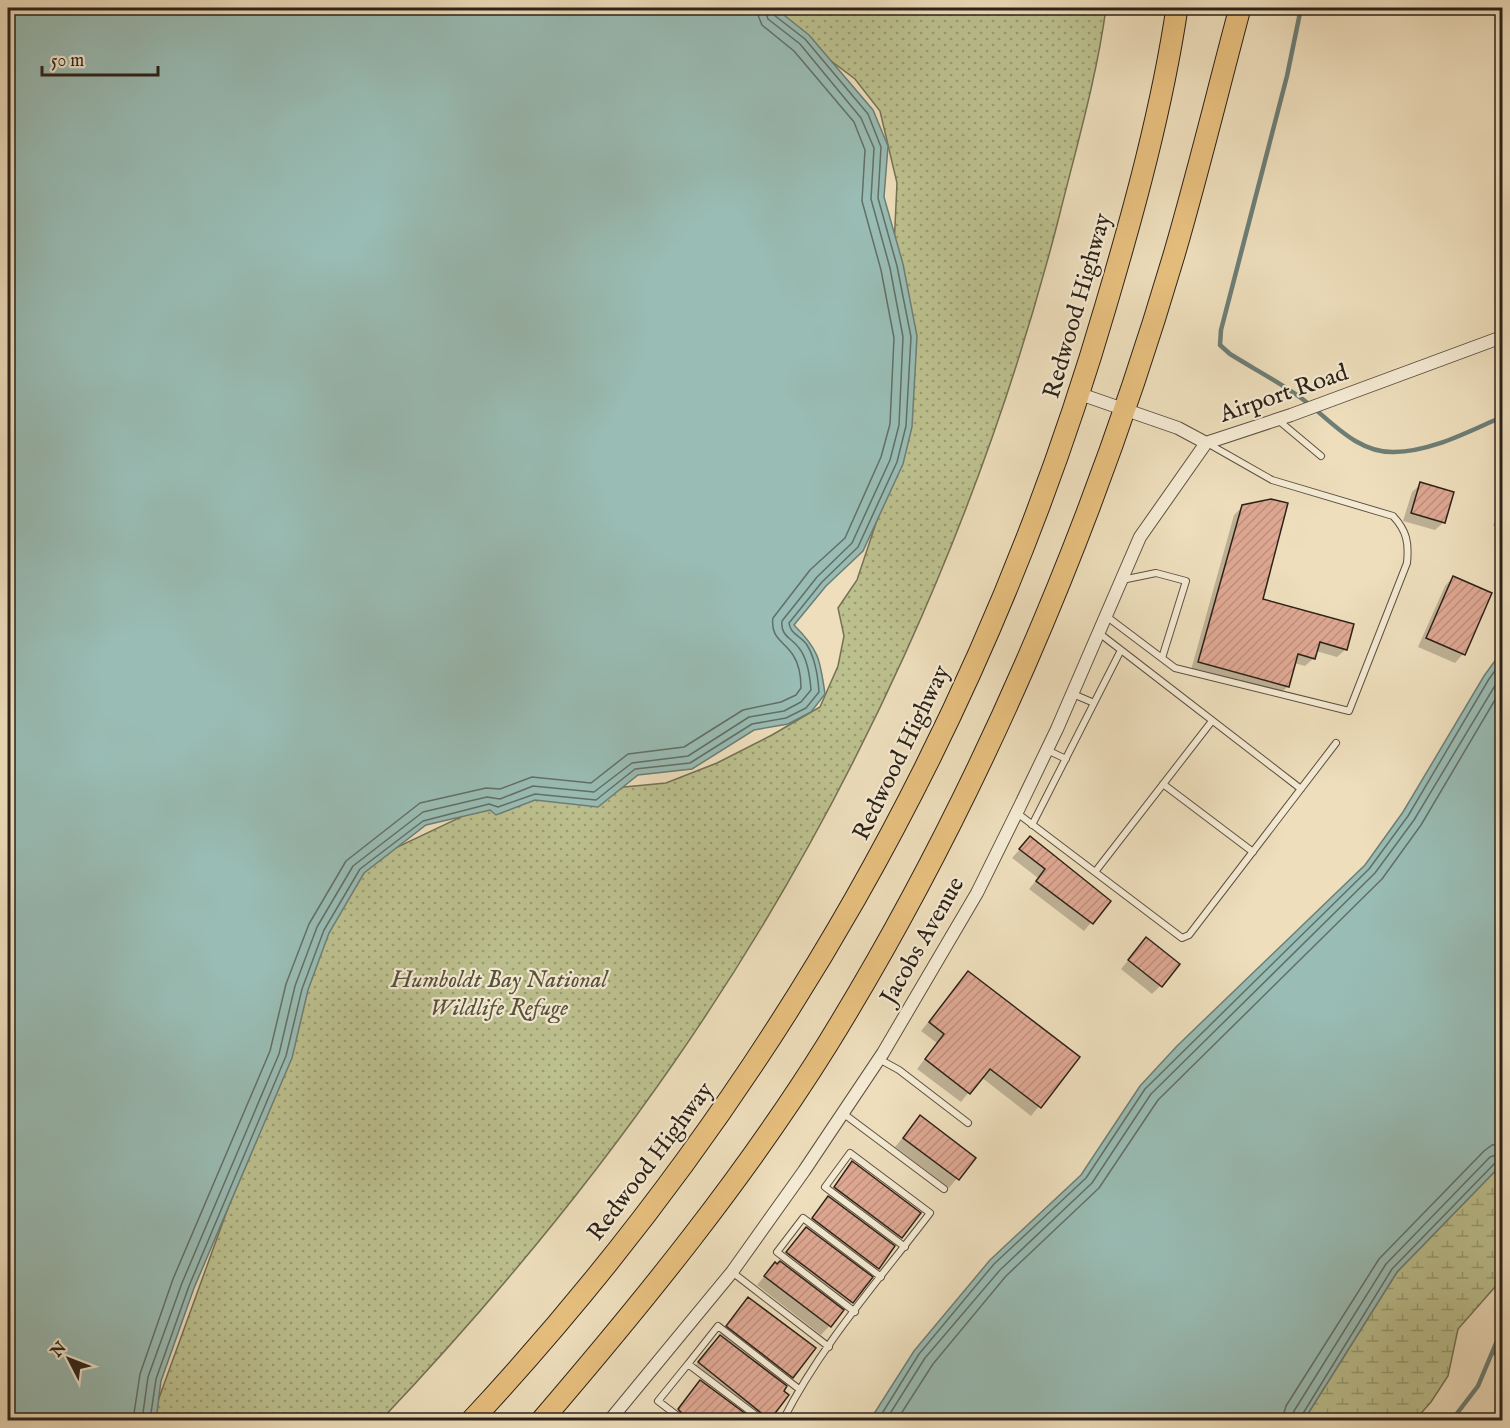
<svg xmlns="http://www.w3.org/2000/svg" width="1510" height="1428" viewBox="0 0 1510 1428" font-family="'IM FELL English',serif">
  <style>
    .green { fill: url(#green-dots); stroke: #747154; stroke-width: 1.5 }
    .wetland { fill: url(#wetland-marsh); stroke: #747154; stroke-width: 1.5 }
    .water { fill: #99bcb4; stroke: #6d7e76; stroke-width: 1.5 }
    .shadow { fill: #0003 }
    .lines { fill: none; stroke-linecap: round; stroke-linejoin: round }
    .shore { stroke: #626f66; stroke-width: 1.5 }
    .stream { stroke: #6d7e76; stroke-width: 4.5 }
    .building { fill: url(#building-hatch); stroke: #2c2219; stroke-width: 1.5 }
    .service-casing { stroke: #5c5142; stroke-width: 8 }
    .minor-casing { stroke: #5c5142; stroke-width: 14 }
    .trunk-casing { stroke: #2c2219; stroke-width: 23 }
    .service { stroke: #f4ead3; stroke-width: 6 }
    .minor { stroke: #f4ead3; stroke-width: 12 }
    .trunk { stroke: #e7bf7e; stroke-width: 21 }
    .labels { text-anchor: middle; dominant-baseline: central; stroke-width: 4.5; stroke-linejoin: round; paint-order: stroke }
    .street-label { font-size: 24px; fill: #2c2219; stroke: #f4ead3 }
    .park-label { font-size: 24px; font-style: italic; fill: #57513c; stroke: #f4ead3 }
  </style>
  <defs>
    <pattern id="green-dots" width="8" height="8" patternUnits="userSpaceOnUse" patternTransform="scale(1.5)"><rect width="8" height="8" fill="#bcc08e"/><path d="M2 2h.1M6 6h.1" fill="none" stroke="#999c73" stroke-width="1.8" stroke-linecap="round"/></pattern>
    <pattern id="wetland-marsh" width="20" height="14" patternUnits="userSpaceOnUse" patternTransform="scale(1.5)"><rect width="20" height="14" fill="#bcc08e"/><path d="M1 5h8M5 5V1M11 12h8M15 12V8" fill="none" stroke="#999c73"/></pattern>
    <pattern id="building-hatch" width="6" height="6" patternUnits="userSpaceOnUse" patternTransform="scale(1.5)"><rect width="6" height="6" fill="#dea792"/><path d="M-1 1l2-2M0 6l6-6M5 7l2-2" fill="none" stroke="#bf8f7d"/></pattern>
  </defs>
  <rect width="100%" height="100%" fill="#eedebc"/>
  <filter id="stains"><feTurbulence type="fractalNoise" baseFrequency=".00333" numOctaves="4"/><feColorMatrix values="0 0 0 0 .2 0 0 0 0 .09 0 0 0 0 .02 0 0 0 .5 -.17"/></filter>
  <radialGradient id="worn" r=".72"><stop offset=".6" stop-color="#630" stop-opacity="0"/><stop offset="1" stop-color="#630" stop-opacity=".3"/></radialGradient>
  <path class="green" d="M 712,8 L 1106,8 C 1097,76 1077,145 1060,213 C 984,513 850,809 673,1064 C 585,1191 487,1308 381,1420 L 151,1420 L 351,869 L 518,790 L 624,787 L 666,783 L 717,763 L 772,735 L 820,707 L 838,666 L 844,636 L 838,608 L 857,580 L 882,505 L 897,183 L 880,111 L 855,79 L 811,46 Z"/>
  <path class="wetland" d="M 1502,1164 L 1502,1279 L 1458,1329 L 1448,1376 L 1431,1402 L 1415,1420 L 1304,1420 L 1397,1272 Z"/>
  <path class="water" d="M 8,8 L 775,8 L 809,35 L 873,110 L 888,146 L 884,197 L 903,264 L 917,336 L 912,427 L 903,464 L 863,551 L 826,586 L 794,625 C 819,650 820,659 825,694 L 811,712 L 788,724 L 754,730 L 692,769 L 638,775 L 598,807 L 535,800 L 496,815 L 490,810 L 426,825 L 364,873 L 329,933 L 308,990 L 292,1058 L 194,1288 L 161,1381 L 156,1420 L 8,1420 Z
    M 1502,651 L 1502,1164 L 1397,1272 L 1304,1420 L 870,1420 L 914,1351 L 990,1260 L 1081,1175 L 1140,1086 L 1177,1046 L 1365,865 L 1403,812 L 1484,676 Z"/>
  <path class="shadow" d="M 1421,484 L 1444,522 L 1435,530 L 1403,521 L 1412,492 Z
    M 1243,506 L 1261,600 L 1346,649 L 1337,657 L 1316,651 L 1314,658 L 1305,666 L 1294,663 L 1287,687 L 1279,695 L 1191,670 L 1234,515 Z
    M 1502,510 L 1502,532 L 1493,525 Z
    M 1453,577 L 1463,654 L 1455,663 L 1418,647 L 1445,586 Z
    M 1030,838 L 1109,901 L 1084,931 L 1029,889 L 1038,878 L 1012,858 Z
    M 1146,939 L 1160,986 L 1152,994 L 1121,969 Z
    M 968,973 L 1078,1058 L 1031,1116 L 981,1077 L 961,1102 L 917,1069 L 937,1043 L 921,1031 Z
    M 920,1117 L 974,1158 L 949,1188 L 895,1147 Z
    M 853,1163 L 918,1213 L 852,1302 L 821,1335 L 757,1285 L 775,1264 L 780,1263 Z
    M 748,1299 L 792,1377 L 782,1391 L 787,1395 L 768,1420 L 670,1420 L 701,1382 L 701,1379 L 691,1371 Z
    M 653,1412 L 664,1420 L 645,1420 Z"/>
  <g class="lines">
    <path class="shore" d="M 133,1420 L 140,1374 L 173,1279 L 270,1051 L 286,984 L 309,924 L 346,861 L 420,803 L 486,788 L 500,789 L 532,777 L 591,783 L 628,754 L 684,747 L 743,710 L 781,702 L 796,695 L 801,688 C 801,677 799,664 793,655 C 784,641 770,638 773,618 L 810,570 L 845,538 L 881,457 L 890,424 L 894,338 L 881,270 L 862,201 L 865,150 L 854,122 L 794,51 L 762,25 L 755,8
      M 142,1420 L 148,1377 L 182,1283 L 279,1054 L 295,986 L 317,927 L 353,866 L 423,812 L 487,797 L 500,799 L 533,786 L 594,792 L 632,763 L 688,756 L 749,717 L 784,711 L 801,702 L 811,690 C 810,677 808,659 799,648 C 792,638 780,636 782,621 L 817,577 L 852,543 L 890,460 L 899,425 L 903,337 L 890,268 L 871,199 L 874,148 L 861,118 L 800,44 L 768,19 L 764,8
      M 150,1420 L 156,1379 L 189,1286 L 286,1056 L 302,989 L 324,930 L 360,869 L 423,821 L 489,804 L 498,807 L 535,794 L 596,800 L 635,769 L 690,763 L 752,724 L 786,718 L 806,708 L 819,692 C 818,677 815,658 807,645 C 801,636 790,634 789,623 L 822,582 L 858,547 L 897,462 L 906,426 L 911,337 L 897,266 L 878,198 L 881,147 L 868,114 L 805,39 L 774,15 L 772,8
      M 878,1420 L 919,1354 L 994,1264 L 1086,1178 L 1145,1089 L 1369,869 L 1408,816 L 1489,679 L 1502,661
      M 886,1420 L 925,1358 L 1000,1270 L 1092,1183 L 1151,1094 L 1375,873 L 1414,820 L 1502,674
      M 897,1420 L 933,1364 L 1006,1276 L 1099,1188 L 1158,1100 L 1382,879 L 1421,825 L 1502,688
      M 1282,1420 L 1286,1406 L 1379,1259 L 1484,1151 L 1492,1145 L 1502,1144
      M 1291,1420 L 1294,1411 L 1386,1264 L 1490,1157 L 1502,1153
      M 1299,1420 L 1392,1269 L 1496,1162 L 1502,1160"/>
    <path class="stream" d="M 1301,8 L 1287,76 L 1221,330 L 1220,345 L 1230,354 C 1254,369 1279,382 1301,398 C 1329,418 1355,453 1394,452 C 1431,452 1469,431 1502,417
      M 1493,1353 L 1502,1353
      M 1452,1420 L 1478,1386 L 1502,1329"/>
  </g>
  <path class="building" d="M 1420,482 L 1454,492 L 1445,523 L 1411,513 Z
    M 1271,499 L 1288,503 L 1263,599 L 1354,624 L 1347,650 L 1320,642 L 1315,659 L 1298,654 L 1289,687 L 1198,662 L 1242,505 Z
    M 1453,576 L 1492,593 L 1465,655 L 1426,638 Z
    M 1030,836 L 1111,901 L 1093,924 L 1036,881 L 1045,869 L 1019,849 Z
    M 1146,937 L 1180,964 L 1162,987 L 1128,960 Z
    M 968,971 L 1080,1057 L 1041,1108 L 990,1069 L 970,1094 L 925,1059 L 944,1034 L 929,1022 Z
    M 920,1115 L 976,1158 L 959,1180 L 903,1138 Z
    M 852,1161 L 921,1213 L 902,1238 L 834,1187 Z
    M 828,1196 L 895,1246 L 879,1269 L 812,1218 Z
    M 806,1227 L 873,1277 L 853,1303 L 786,1252 Z
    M 780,1261 L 844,1310 L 831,1327 L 764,1276 L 775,1262 L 777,1264 Z
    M 748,1297 L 816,1348 L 793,1378 L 726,1326 Z
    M 720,1335 L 787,1386 L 784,1391 L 789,1395 L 770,1420 L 698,1362 Z
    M 700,1380 L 754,1420 L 688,1420 L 678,1409 Z"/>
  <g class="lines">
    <g class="service-casing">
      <path id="service" d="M 1278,420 L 1321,456
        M 1122,580 L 1156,573 L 1186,581 L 1162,658
        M 1106,616 L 1175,668 L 1349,711 L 1407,563 C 1409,543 1407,531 1393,516 L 1272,480 L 1207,443
        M 1099,633 L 1301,789
        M 1073,694 L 1094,703
        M 1047,750 L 1066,759
        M 1163,784 L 1253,852
        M 1017,813 L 1182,938 L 1189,935 L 1336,743
        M 1032,825 L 1121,650
        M 1095,872 L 1212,721
        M 879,1059 L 899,1070 L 968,1123
        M 844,1114 L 944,1189
        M 732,1272 L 829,1347
        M 855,1312 L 777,1252 L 803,1218 L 881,1277
        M 688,1364 L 718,1326 L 799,1389
        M 683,1420 L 658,1401 L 688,1364 L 762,1420
        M 783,1420 C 821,1345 879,1280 930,1213 L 850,1153 L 825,1187 L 905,1247"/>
    </g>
    <g class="minor-casing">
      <path id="minor" d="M 1080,394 L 1178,428 L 1206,443 L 1291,415 L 1502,337
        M 610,1420 L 732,1272 L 804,1171 L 883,1053 L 977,893 L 1019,808 L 1057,729 L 1140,537 L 1206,443"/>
    </g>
    <g class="trunk-casing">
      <path id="trunk" d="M 472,1420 C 769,1100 984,724 1106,305 C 1135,207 1162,108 1177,8
        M 542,1420 C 644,1301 744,1178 827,1045 C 977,802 1093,529 1174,255 C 1198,173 1218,90 1240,8"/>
    </g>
    <use href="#service" class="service"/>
    <use href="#minor" class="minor"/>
    <use href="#trunk" class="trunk"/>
  </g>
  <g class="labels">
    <g class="street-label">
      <text transform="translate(1078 306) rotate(-74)">Redwood Highway</text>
      <text transform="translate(1284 394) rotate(-19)">Airport Road</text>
      <text transform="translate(902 753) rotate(-64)">Redwood Highway</text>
      <text transform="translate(923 941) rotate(-60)">Jacobs Avenue</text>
      <text transform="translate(651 1162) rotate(-53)">Redwood Highway</text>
    </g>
    <g class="park-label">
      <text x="499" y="980">Humboldt Bay National<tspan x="499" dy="28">Wildlife Refuge</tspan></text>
    </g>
  </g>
  <rect width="1510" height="1428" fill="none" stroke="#eedebc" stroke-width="30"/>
  <rect x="9" y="9" width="1492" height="1410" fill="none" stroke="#2c2219" stroke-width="3"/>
  <rect x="15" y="15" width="1480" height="1398" fill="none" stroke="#2c2219" stroke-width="1.5"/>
  <g transform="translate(69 1359) rotate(312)" stroke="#f4ead3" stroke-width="4.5" paint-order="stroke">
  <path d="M0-4.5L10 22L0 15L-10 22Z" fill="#2c2219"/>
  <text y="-9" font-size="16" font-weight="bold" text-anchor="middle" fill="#2c2219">N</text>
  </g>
  <path d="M42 66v9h116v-9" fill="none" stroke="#2c2219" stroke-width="3"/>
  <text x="51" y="66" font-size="18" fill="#2c2219" stroke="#f4ead3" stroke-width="4.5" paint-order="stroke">50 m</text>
  <rect width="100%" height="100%" filter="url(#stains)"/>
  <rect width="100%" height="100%" fill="url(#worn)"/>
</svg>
